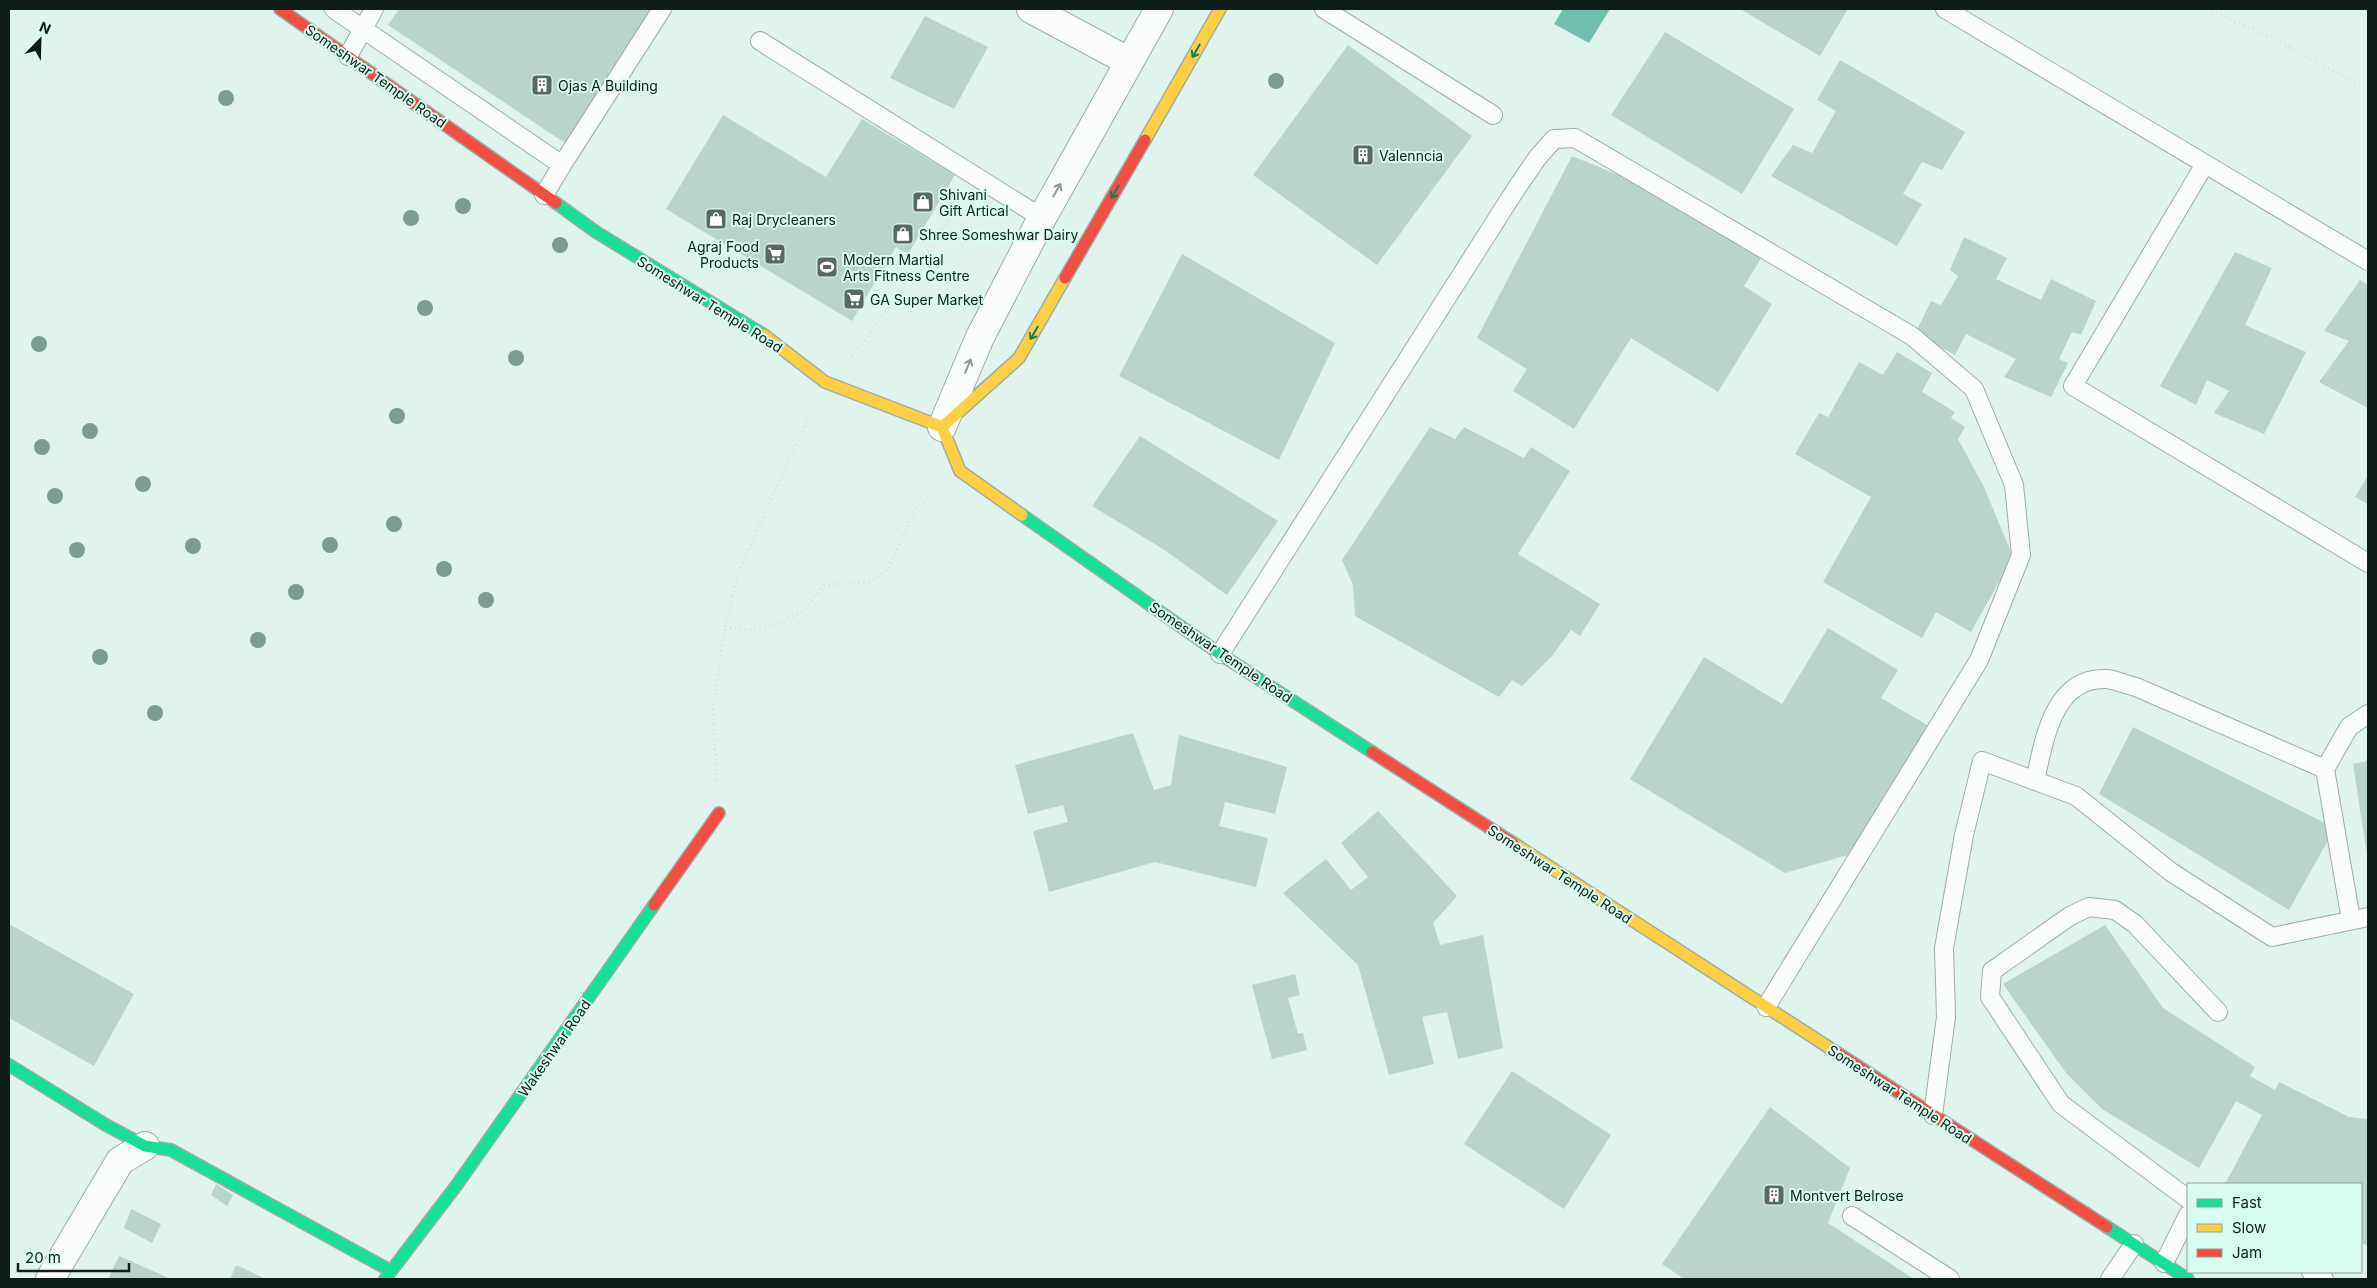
<svg xmlns="http://www.w3.org/2000/svg" width="2377" height="1288" viewBox="0 0 2377 1288" font-family="Inter,sans-serif">
  <style>
    .water { fill: #71c0af }
    .building { fill: #b8d4cd }
    .lines { fill: none; stroke-linecap: round; stroke-linejoin: round }
    .lane-casing { stroke: #9daca8; stroke-width: 20 }
    .street-casing { stroke: #9daca8; stroke-width: 30 }
    .fast-casing { stroke: #9daca8; stroke-width: 14 }
    .slow-casing { stroke: #9daca8; stroke-width: 14 }
    .jam-casing { stroke: #9daca8; stroke-width: 14 }
    .path { stroke: #d9dfdd; stroke-width: 3; stroke-dasharray: 1 4; stroke-linecap: butt }
    .lane { stroke: #fafdfc; stroke-width: 18 }
    .street { stroke: #fafdfc; stroke-width: 28 }
    .fast { stroke: #16e098; stroke-width: 11 }
    .slow { stroke: #ffcf43; stroke-width: 11 }
    .jam { stroke: #f24e42; stroke-width: 11 }
    .tree { fill: #7a9c93 }
    .oneway { stroke: #127e58 }
    .oneway2 { stroke: #909896 }
    .labels { text-anchor: middle; dominant-baseline: central; stroke-width: 4; stroke-linejoin: round; paint-order: stroke }
    .street-label { font-size: 14px; fill: #0f1d19; stroke: #d8fcf1 }
    .poi-label { font-size: 14px; fill: #0f1d19; stroke: #d8fcf1; text-anchor: start }
  </style>
  <rect width="100%" height="100%" fill="#e0f4ee"/>
  <path class="water" d="M 1563,9 L 1610,9 L 1589,43 L 1554,24 Z"/>
  <path class="building" d="M 399,9 L 654,9 L 568,145 L 388,25 Z
    M 1740,9 L 1848,9 L 1820,56 Z
    M 925,16 L 988,47 L 954,109 L 890,78 Z
    M 1665,32 L 1794,109 L 1742,194 L 1611,115 Z
    M 1348,45 L 1472,136 L 1377,265 L 1253,175 Z
    M 1840,60 L 1965,132 L 1942,170 L 1922,162 L 1903,194 L 1922,204 L 1897,246 L 1771,176 L 1793,145 L 1812,153 L 1836,111 L 1817,100 Z
    M 723,115 L 826,177 L 862,119 L 955,175 L 908,254 L 896,247 L 852,321 L 666,209 Z
    M 1572,156 L 1636,182 L 1762,257 L 1744,286 L 1772,304 L 1718,392 L 1631,338 L 1574,429 L 1513,391 L 1527,369 L 1477,338 Z
    M 1964,237 L 2007,258 L 1996,279 L 2041,300 L 2051,279 L 2096,301 L 2081,335 L 2072,332 L 2059,359 L 2068,363 L 2051,397 L 2004,377 L 2016,359 L 1966,334 L 1955,355 L 1915,334 L 1931,301 L 1941,305 L 1958,276 L 1950,270 Z
    M 2235,252 L 2272,268 L 2245,325 L 2306,352 L 2264,434 L 2214,413 L 2229,391 L 2207,380 L 2196,405 L 2160,386 Z
    M 1182,254 L 1335,343 L 1279,460 L 1119,376 Z
    M 2360,280 L 2368,285 L 2368,408 L 2319,382 L 2349,341 L 2324,331 Z
    M 1897,352 L 1932,373 L 1922,392 L 1955,412 L 1951,418 L 1965,427 L 1958,439 L 1984,487 L 2013,557 L 1971,632 L 1936,612 L 1922,638 L 1823,582 L 1871,497 L 1795,454 L 1819,413 L 1828,417 L 1859,362 L 1883,375 Z
    M 1430,427 L 1455,439 L 1464,427 L 1524,458 L 1531,447 L 1570,471 L 1518,554 L 1600,604 L 1580,636 L 1571,630 L 1552,656 L 1522,686 L 1512,680 L 1499,697 L 1355,616 L 1353,585 L 1342,560 Z
    M 1140,436 L 1278,521 L 1227,595 L 1163,549 L 1092,506 Z
    M 2368,475 L 2368,504 L 2355,497 Z
    M 1828,628 L 1898,670 L 1881,698 L 1934,729 L 1858,852 L 1785,873 L 1630,779 L 1704,657 L 1782,704 Z
    M 2133,727 L 2335,828 L 2289,910 L 2099,794 Z
    M 1133,733 L 1154,790 L 1171,785 L 1179,735 L 1287,767 L 1275,814 L 1225,802 L 1219,826 L 1268,838 L 1256,887 L 1155,862 L 1049,892 L 1033,831 L 1068,822 L 1063,805 L 1028,814 L 1015,765 Z
    M 2368,761 L 2368,855 L 2367,855 L 2353,764 Z
    M 1378,811 L 1457,896 L 1433,923 L 1440,945 L 1483,935 L 1503,1048 L 1458,1059 L 1447,1012 L 1422,1017 L 1434,1064 L 1389,1075 L 1358,965 L 1283,893 L 1326,859 L 1351,890 L 1368,877 L 1341,843 Z
    M 9,924 L 134,994 L 94,1066 L 9,1018 Z
    M 2105,925 L 2163,1008 L 2255,1067 L 2250,1076 L 2275,1090 L 2279,1082 L 2349,1117 L 2368,1119 L 2368,1246 L 2361,1243 L 2361,1184 L 2225,1184 L 2262,1115 L 2236,1101 L 2199,1168 L 2102,1109 L 2066,1073 L 2003,984 Z
    M 1295,974 L 1300,995 L 1288,998 L 1298,1034 L 1303,1033 L 1307,1050 L 1272,1059 L 1252,985 Z
    M 1512,1071 L 1611,1135 L 1564,1209 L 1464,1144 Z
    M 1770,1107 L 1850,1168 L 1828,1223 L 1914,1279 L 1684,1279 L 1662,1264 Z
    M 216,1184 L 233,1195 L 227,1206 L 211,1195 Z
    M 131,1209 L 161,1224 L 152,1243 L 124,1228 Z
    M 119,1256 L 169,1278 L 169,1279 L 108,1279 Z
    M 236,1265 L 266,1279 L 230,1279 Z"/>
  <g class="lines">
    <g class="lane-casing">
      <path id="lane" d="M 334,9 L 363,29 L 348,56
        M 374,9 L 363,29 L 562,165 L 662,9
        M 1324,9 L 1493,115
        M 1945,9 L 2368,261
        M 760,41 L 1042,218
        M 2205,164 L 2073,386 L 2368,563
        M 544,195 L 562,165
        M 1220,654 L 1516,189 L 1538,157 L 1554,139 L 1575,138 L 1912,336 L 1974,389 L 2014,485 L 2021,555 L 1979,660 L 1766,1007
        M 2035,781 C 2044,741 2053,676 2107,679 C 2116,680 2127,685 2136,687 L 2325,769
        M 2351,920 L 2325,769 L 2349,727 L 2368,714
        M 1933,1115 L 1946,1017 L 1944,948 L 1964,835 L 1982,761 L 2076,796 L 2171,872 L 2272,937 L 2368,917
        M 2188,1199 L 2061,1104 L 1990,997 L 1992,971 L 2070,916 L 2089,907 L 2115,910 L 2135,924 L 2218,1012
        M 1852,1216 L 1950,1279
        M 2164,1263 L 2188,1215
        M 2311,1272 L 2324,1279
        M 2110,1279 L 2134,1244"/>
    </g>
    <g class="street-casing">
      <path id="street" d="M 1031,9 L 1128,61
        M 942,427 L 980,337 L 1042,218 L 1159,9
        M 50,1279 L 120,1161 L 145,1146"/>
    </g>
    <g class="fast-casing">
      <path id="fast" d="M 556,203 L 596,232 L 764,335
        M 1022,515 L 1220,654 L 1372,752
        M 9,1065 L 106,1125 L 145,1146 L 171,1150 L 391,1271
        M 2107,1227 L 2188,1279
        M 385,1279 L 456,1186 L 654,905"/>
    </g>
    <g class="slow-casing">
      <path id="slow" d="M 1145,140 L 1220,9
        M 764,335 L 825,382 L 942,427 L 960,471 L 1022,515
        M 942,427 L 1019,358 L 1065,278
        M 1513,843 L 1839,1054"/>
    </g>
    <g class="jam-casing">
      <path id="jam" d="M 280,9 L 556,203
        M 1065,278 L 1145,140
        M 1372,752 L 1513,843
        M 654,905 L 719,813
        M 1839,1054 L 2107,1227"/>
    </g>
    <path class="path" d="M 2207,9 L 2277,40 L 2368,90
      M 852,356 L 865,341 L 963,200
      M 725,627 L 752,630 L 783,622 L 803,611 L 824,585 L 870,582 L 888,569 L 915,510 L 935,493
      M 716,780 L 713,707 L 725,627 L 739,570 L 811,412"/>
    <use href="#lane" class="lane"/>
    <use href="#street" class="street"/>
    <use href="#fast" class="fast"/>
    <use href="#slow" class="slow"/>
    <use href="#jam" class="jam"/>
  </g>
  <g class="tree">
    <circle cx="1276" cy="81" r="8"/>
    <circle cx="226" cy="98" r="8"/>
    <circle cx="463" cy="206" r="8"/>
    <circle cx="411" cy="218" r="8"/>
    <circle cx="560" cy="245" r="8"/>
    <circle cx="425" cy="308" r="8"/>
    <circle cx="39" cy="344" r="8"/>
    <circle cx="516" cy="358" r="8"/>
    <circle cx="397" cy="416" r="8"/>
    <circle cx="90" cy="431" r="8"/>
    <circle cx="42" cy="447" r="8"/>
    <circle cx="143" cy="484" r="8"/>
    <circle cx="55" cy="496" r="8"/>
    <circle cx="394" cy="524" r="8"/>
    <circle cx="330" cy="545" r="8"/>
    <circle cx="193" cy="546" r="8"/>
    <circle cx="77" cy="550" r="8"/>
    <circle cx="444" cy="569" r="8"/>
    <circle cx="296" cy="592" r="8"/>
    <circle cx="486" cy="600" r="8"/>
    <circle cx="258" cy="640" r="8"/>
    <circle cx="100" cy="657" r="8"/>
    <circle cx="155" cy="713" r="8"/>
  </g>
  <defs><path id="oneway-shaft" d="M-6 0H5M1.5-3L5.5 0L1.5 3" fill="none" stroke-width="1.6" stroke-linecap="round" stroke-linejoin="round" transform="scale(1.25)"/></defs>
  <g class="oneway">
    <use href="#oneway-shaft" transform="translate(1196 51) rotate(120)"/>
    <use href="#oneway-shaft" transform="translate(1115 192) rotate(120)"/>
    <use href="#oneway-shaft" transform="translate(1034 333) rotate(120)"/>
  </g>
  <g class="oneway2">
    <use href="#oneway-shaft" transform="translate(1057 190) rotate(-61)"/>
    <use href="#oneway-shaft" transform="translate(968 366) rotate(-67)"/>
  </g>
  <defs>
    <g id="building-square" transform="scale(1.125)"><rect x="-9" y="-9" width="18" height="18" rx="4" fill="#586864" stroke="#d8fcf1"/><path d="M-4-6H4V6H1V3H-1V6H-4ZM-2.5-4.3h1.7v1.8h-1.7ZM.8-4.3h1.7v1.8H.8ZM-2.5-1h1.7V.8h-1.7ZM.8-1h1.7V.8H.8Z" fill="#fff"/></g>
    <g id="shop-square" transform="scale(1.125)"><rect x="-9" y="-9" width="18" height="18" rx="4" fill="#586864" stroke="#d8fcf1"/><path d="M-5-2.5h2.3a2.7 3.5 0 0 1 5.4 0H5L5.5 6h-11ZM-1.5-2.5h3a1.5 2.3 0 0 0-3 0Z" fill="#fff"/></g>
    <g id="supermarket-square" transform="scale(1.125)"><rect x="-9" y="-9" width="18" height="18" rx="4" fill="#586864" stroke="#d8fcf1"/><path d="M-6-5.5h2.5l.6 2H6L4.5 2H-2.5L-4.4-4H-6ZM-1.5 3.2a1.3 1.3 0 1 0 .1 0ZM3 3.2a1.3 1.3 0 1 0 .1 0Z" fill="#fff"/></g>
    <g id="stadium-square" transform="scale(1.125)"><rect x="-9" y="-9" width="18" height="18" rx="4" fill="#586864" stroke="#d8fcf1"/><path d="M0-5a6.5 5 0 1 0 0 10a6.5 5 0 1 0 0-10ZM-3.5-1.8h7v3.6h-7Z" fill="#fff"/></g>
  </defs>
  <g fill-rule="evenodd">
    <use href="#building-square" x="542" y="85"/>
    <use href="#building-square" x="1363" y="155"/>
    <use href="#shop-square" x="923" y="202"/>
    <use href="#shop-square" x="716" y="219"/>
    <use href="#shop-square" x="903" y="234"/>
    <use href="#supermarket-square" x="775" y="254"/>
    <use href="#stadium-square" x="827" y="267"/>
    <use href="#supermarket-square" x="854" y="299"/>
    <use href="#building-square" x="1774" y="1195"/>
  </g>
  <g class="labels">
    <g class="street-label">
      <text transform="translate(376 76) rotate(35)">Someshwar Temple Road</text>
      <text transform="translate(710 304) rotate(32)">Someshwar Temple Road</text>
      <text transform="translate(1221 652) rotate(34)">Someshwar Temple Road</text>
      <text transform="translate(1560 874) rotate(33)">Someshwar Temple Road</text>
      <text transform="translate(554 1048) rotate(-55)">Wakeshwar Road</text>
      <text transform="translate(1900 1094) rotate(33)">Someshwar Temple Road</text>
    </g>
    <g class="poi-label">
      <text x="558" y="85">Ojas A Building</text>
      <text x="1379" y="155">Valenncia</text>
      <text x="939" y="194">Shivani<tspan x="939" dy="16">Gift Artical</tspan></text>
      <text x="732" y="219">Raj Drycleaners</text>
      <text x="919" y="234">Shree Someshwar Dairy</text>
      <text x="759" y="246" text-anchor="end">Agraj Food<tspan x="759" dy="16">Products</tspan></text>
      <text x="843" y="259">Modern Martial<tspan x="843" dy="16">Arts Fitness Centre</tspan></text>
      <text x="870" y="299">GA Super Market</text>
      <text x="1790" y="1195">Montvert Belrose</text>
    </g>
  </g>
  <rect width="2377" height="1288" fill="none" stroke="#0f1d19" stroke-width="20"/>
  <rect x="2187" y="1183" width="175" height="90" fill="#d8fcf1" stroke="#88a39b"/>
  <rect x="2197" y="1199" width="25" height="8" fill="#16e098" stroke="#88a39b"/>
  <text x="2232" y="1208" font-size="15" fill="#0f1d19">Fast</text>
  <rect x="2197" y="1224" width="25" height="8" fill="#ffcf43" stroke="#88a39b"/>
  <text x="2232" y="1233" font-size="15" fill="#0f1d19">Slow</text>
  <rect x="2197" y="1249" width="25" height="8" fill="#f24e42" stroke="#88a39b"/>
  <text x="2232" y="1258" font-size="15" fill="#0f1d19">Jam</text>
  <g transform="translate(40 40) rotate(23)" stroke="#d8fcf1" stroke-width="4" paint-order="stroke">
  <path d="M0-4L9 19L0 12L-9 19Z" fill="#0f1d19"/>
  <text y="-8" font-size="14" font-weight="bold" text-anchor="middle" fill="#0f1d19">N</text>
  </g>
  <path d="M18 1263v8h111v-8" fill="none" stroke="#0f1d19" stroke-width="2.5"/>
  <text x="25" y="1263" font-size="15" fill="#0f1d19" stroke="#d8fcf1" stroke-width="4" paint-order="stroke">20 m</text>
</svg>
